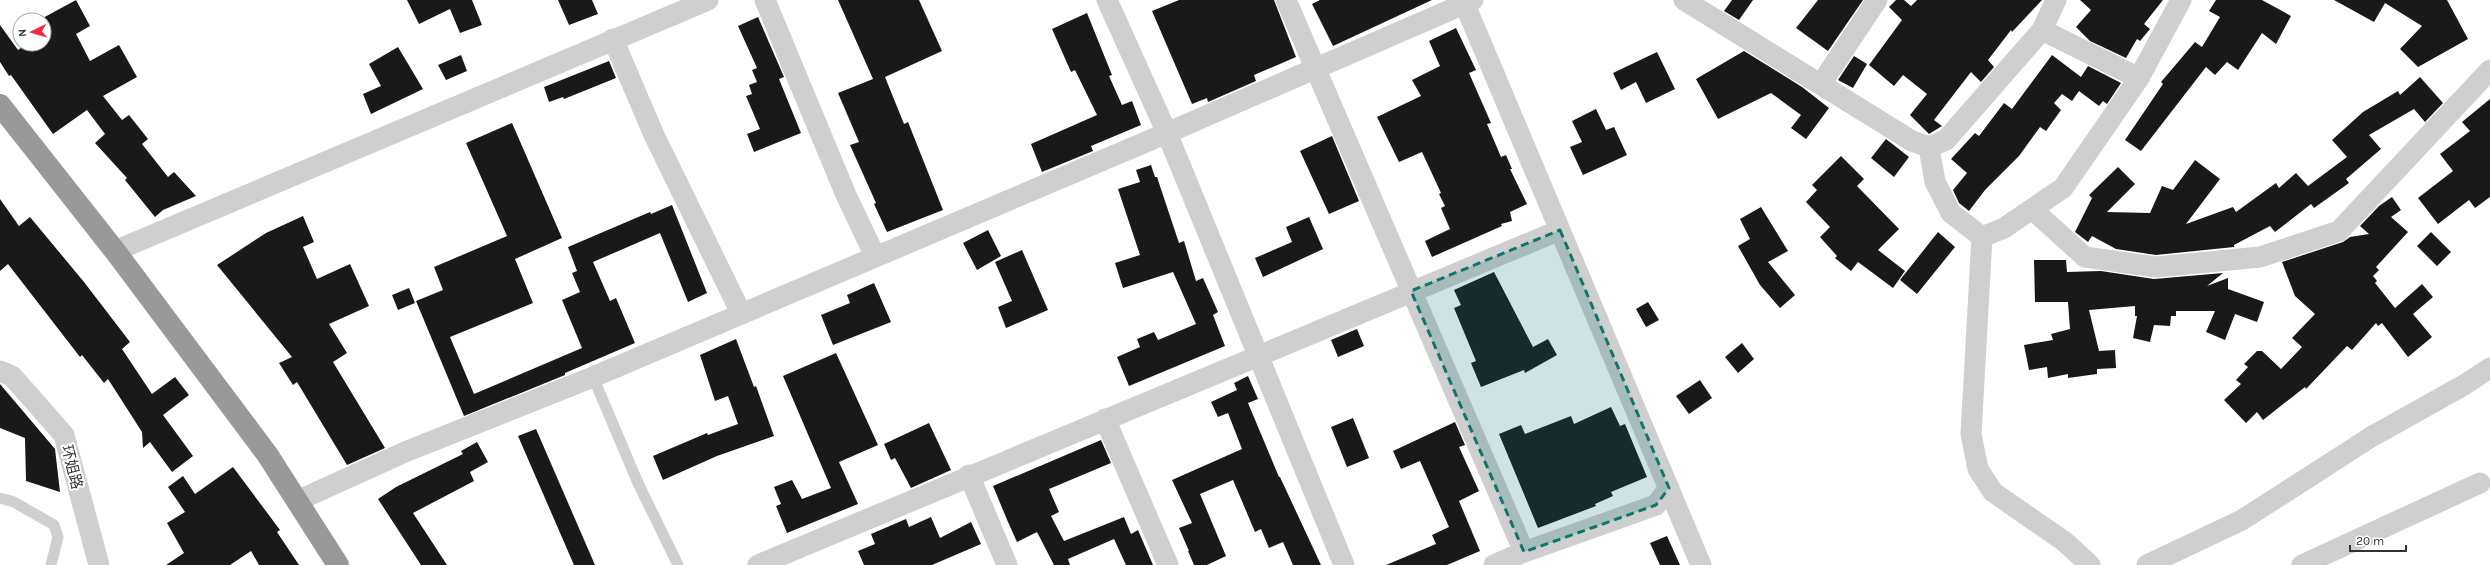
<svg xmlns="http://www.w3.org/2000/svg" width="2490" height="565" viewBox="0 0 2490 565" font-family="Karla,'Noto Sans SC',sans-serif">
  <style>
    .building { fill: #191919 }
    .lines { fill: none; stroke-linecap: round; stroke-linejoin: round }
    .lane { stroke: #cfcfcf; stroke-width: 11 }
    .street { stroke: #cfcfcf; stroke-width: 21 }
    .highway { stroke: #999; stroke-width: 22 }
    .marked { fill: #0f766e; fill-opacity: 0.2; stroke: #0f766e; stroke-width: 3; stroke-dasharray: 8 5; stroke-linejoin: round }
    .labels { text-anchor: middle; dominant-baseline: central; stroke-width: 4; stroke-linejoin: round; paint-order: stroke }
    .street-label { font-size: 15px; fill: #323232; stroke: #fff }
  </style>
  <rect width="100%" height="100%" fill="#fff"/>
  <path class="building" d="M 76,0 L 90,26 L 76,34 L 90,61 L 119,45 L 137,77 L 103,96 L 122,120 L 129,115 L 148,139 L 142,144 L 168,177 L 174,172 L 196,196 L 163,210 L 155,217 L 125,180 L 127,178 L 95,143 L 105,134 L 87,110 L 53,134 L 11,75 L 9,76 L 0,62 L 0,25 L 18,50 L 27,44 L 44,44 L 44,20 L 41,19 Z
    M 407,0 L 472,0 L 482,25 L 460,33 L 450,9 L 419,24 Z
    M 558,0 L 592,0 L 598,14 L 569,25 Z
    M 838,0 L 919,0 L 942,51 L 885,77 L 904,124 L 908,122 L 943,210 L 887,232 L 874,204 L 876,203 L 850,145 L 859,142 L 838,93 L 873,79 Z
    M 1179,0 L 1274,0 L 1296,57 L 1254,75 L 1256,81 L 1208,102 L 1207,98 L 1192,104 L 1152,11 Z
    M 1320,0 L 1432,0 L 1333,46 L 1312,4 Z
    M 1732,0 L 1753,0 L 1739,20 L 1724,11 Z
    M 1818,0 L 1863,0 L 1828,51 L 1796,28 Z
    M 1896,0 L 1904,0 L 1911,6 L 1917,0 L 2042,0 L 2012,32 L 2011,30 L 1988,60 L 1994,67 L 1981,82 L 1971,72 L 1934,120 L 1942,126 L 1929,134 L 1910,115 L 1927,94 L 1903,75 L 1894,86 L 1869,65 L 1902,20 L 1889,7 Z
    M 2080,0 L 2163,0 L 2144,24 L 2150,29 L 2140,41 L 2137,39 L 2126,58 L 2090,41 L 2076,27 L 2091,10 Z
    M 2216,0 L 2262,0 L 2291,16 L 2276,44 L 2262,33 L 2238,70 L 2227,62 L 2215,75 L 2206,67 L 2141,151 L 2125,140 L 2163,84 L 2161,82 L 2195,42 L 2202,47 L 2220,17 L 2209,11 Z
    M 2334,0 L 2447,0 L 2468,39 L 2418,67 L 2400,49 L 2422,26 L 2385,3 L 2374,22 Z
    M 1087,13 L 1112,75 L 1109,76 L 1122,105 L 1132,101 L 1141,125 L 1091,146 L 1093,151 L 1042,172 L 1031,144 L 1097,115 L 1075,70 L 1071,72 L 1052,29 Z
    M 758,17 L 784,77 L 779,79 L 801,133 L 754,152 L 747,134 L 760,129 L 746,96 L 752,94 L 749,85 L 757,82 L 752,70 L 757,68 L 738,26 Z
    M 1456,28 L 1476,70 L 1469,73 L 1491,123 L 1487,124 L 1501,157 L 1506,155 L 1512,169 L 1510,169 L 1527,204 L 1510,212 L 1512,221 L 1501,224 L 1502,226 L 1432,257 L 1425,241 L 1450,229 L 1441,208 L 1445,206 L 1439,194 L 1441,193 L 1422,152 L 1399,162 L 1377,117 L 1421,96 L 1412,80 L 1440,66 L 1429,41 Z
    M 398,47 L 423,89 L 371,114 L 363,94 L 381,86 L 369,64 Z
    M 1744,51 L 1802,87 L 1829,108 L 1806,139 L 1791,128 L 1801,115 L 1771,93 L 1718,119 L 1696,79 Z
    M 1657,52 L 1675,89 L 1646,103 L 1636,82 L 1621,90 L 1613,73 Z
    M 461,55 L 467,71 L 446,80 L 438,65 Z
    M 2052,55 L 2081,77 L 2088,66 L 2121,83 L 2107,104 L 2103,101 L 2099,106 L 2079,91 L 2072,101 L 2062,94 L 2054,103 L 2061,110 L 2046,131 L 2040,127 L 2019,156 L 1985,190 L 1969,211 L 1959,203 L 1953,190 L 1967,173 L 1951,159 L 1975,133 L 1979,136 L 2004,103 L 2012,109 Z
    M 1854,56 L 1867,64 L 1853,88 L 1838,80 Z
    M 609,61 L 616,78 L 564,99 L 563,97 L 549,102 L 544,87 Z
    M 2420,77 L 2443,103 L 2425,122 L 2414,109 L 2369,135 L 2381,149 L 2346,179 L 2349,183 L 2314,208 L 2311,204 L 2275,232 L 2270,226 L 2234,245 L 2234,247 L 2156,255 L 2116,249 L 2092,236 L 2088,242 L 2075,232 L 2092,198 L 2089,195 L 2118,167 L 2135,184 L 2107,212 L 2150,213 L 2162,186 L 2173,190 L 2195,160 L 2220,179 L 2186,224 L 2233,207 L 2236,212 L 2276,183 L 2279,188 L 2296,173 L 2308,186 L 2347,157 L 2332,140 L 2363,112 L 2398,91 L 2400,95 Z
    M 2490,99 L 2490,197 L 2475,208 L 2469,200 L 2438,224 L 2418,198 L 2453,171 L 2440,154 L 2470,131 L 2462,122 Z
    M 1596,109 L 1606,130 L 1614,127 L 1627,155 L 1583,175 L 1570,147 L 1582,142 L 1572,121 Z
    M 512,123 L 562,238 L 515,259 L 533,303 L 450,337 L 474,394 L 582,348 L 562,300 L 580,292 L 572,273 L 577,271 L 568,247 L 650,212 L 651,214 L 672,205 L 707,293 L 688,302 L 660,233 L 593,262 L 610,301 L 616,298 L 635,343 L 565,373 L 565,375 L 464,416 L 416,301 L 443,290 L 434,267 L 507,236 L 466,143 Z
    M 1332,136 L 1359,201 L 1329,214 L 1300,151 Z
    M 1886,139 L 1909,157 L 1894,177 L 1871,158 Z
    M 1841,156 L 1864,179 L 1857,186 L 1899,229 L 1878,250 L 1905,271 L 1893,288 L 1858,262 L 1851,271 L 1835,258 L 1837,256 L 1820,237 L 1830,227 L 1806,202 L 1817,190 L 1812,185 Z
    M 1151,165 L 1155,177 L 1157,177 L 1179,243 L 1184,241 L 1196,281 L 1203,278 L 1218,312 L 1213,315 L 1225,346 L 1129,386 L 1117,357 L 1140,347 L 1137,339 L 1154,332 L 1158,340 L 1196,324 L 1173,272 L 1123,288 L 1115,263 L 1140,255 L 1118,189 L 1140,182 L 1136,170 Z
    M 2392,197 L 2401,210 L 2391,217 L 2408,232 L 2376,267 L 2379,270 L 2373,276 L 2377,281 L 2375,283 L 2395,308 L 2422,284 L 2433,297 L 2413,314 L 2432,337 L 2408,357 L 2382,323 L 2378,326 L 2376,323 L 2352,350 L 2347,346 L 2306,389 L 2305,387 L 2263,420 L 2257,412 L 2246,423 L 2224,400 L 2241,384 L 2236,380 L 2248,367 L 2244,364 L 2257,351 L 2262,351 L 2281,369 L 2302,347 L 2292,338 L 2315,314 L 2295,296 L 2282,262 L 2343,242 L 2350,237 L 2369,234 L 2360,226 L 2379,206 Z
    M 0,199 L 19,226 L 30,217 L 84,282 L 130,342 L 122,349 L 152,394 L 175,377 L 189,395 L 163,415 L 193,456 L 172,472 L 150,442 L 143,448 L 142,432 L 108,379 L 104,383 L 82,355 L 80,357 L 8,264 L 0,271 Z
    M 1761,207 L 1788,251 L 1768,262 L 1795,295 L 1780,308 L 1760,285 L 1738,246 L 1750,239 L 1740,219 Z
    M 303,216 L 314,242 L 303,247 L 317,279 L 350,264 L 369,306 L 329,324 L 347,353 L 333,362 L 385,448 L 347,465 L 297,382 L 293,385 L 279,363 L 292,357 L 217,265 L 266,233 Z
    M 1309,217 L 1323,249 L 1263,277 L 1255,258 L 1292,242 L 1286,227 Z
    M 988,230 L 1001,256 L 977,270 L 963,243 Z
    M 1938,232 L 1955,247 L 1917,294 L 1900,280 Z
    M 2431,232 L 2451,252 L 2437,266 L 2417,246 Z
    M 1022,250 L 1048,310 L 1006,328 L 998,307 L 1012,301 L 995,262 Z
    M 2034,260 L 2066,260 L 2067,272 L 2101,271 L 2154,279 L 2223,273 L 2207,286 L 2228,278 L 2228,289 L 2264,302 L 2257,322 L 2235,314 L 2225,340 L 2206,332 L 2215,311 L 2176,311 L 2176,316 L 2171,316 L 2170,326 L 2154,325 L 2150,342 L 2133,338 L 2137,316 L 2135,316 L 2135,306 L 2089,310 L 2099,351 L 2115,350 L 2116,368 L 2097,369 L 2097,374 L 2068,378 L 2068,374 L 2048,378 L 2047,367 L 2029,370 L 2024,345 L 2053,340 L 2051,334 L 2070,329 L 2068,302 L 2035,302 Z
    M 1494,272 L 1533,347 L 1548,339 L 1557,355 L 1525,373 L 1524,370 L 1481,387 L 1471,363 L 1476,361 L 1454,308 L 1461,305 L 1454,290 Z
    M 874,283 L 891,322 L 833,345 L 821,315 L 850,303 L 847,295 Z
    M 409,288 L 415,303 L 398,310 L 392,295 Z
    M 1648,302 L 1659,320 L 1646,327 L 1636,309 Z
    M 1357,329 L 1364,346 L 1338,357 L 1331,340 Z
    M 736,339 L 754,387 L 756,386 L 774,436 L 717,456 L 663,480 L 653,456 L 707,433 L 708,435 L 738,424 L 728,396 L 715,401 L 700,355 Z
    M 1742,343 L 1754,359 L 1738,373 L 1725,357 Z
    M 836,353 L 878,445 L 839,462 L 858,504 L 787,533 L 776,506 L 781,504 L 774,487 L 792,480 L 802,499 L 831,488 L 783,376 Z
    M 1248,376 L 1258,399 L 1248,403 L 1279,477 L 1280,477 L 1321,565 L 1293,565 L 1283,542 L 1269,548 L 1261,529 L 1255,532 L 1233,480 L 1200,494 L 1226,556 L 1207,565 L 1194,565 L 1188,551 L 1189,551 L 1179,528 L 1192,523 L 1172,480 L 1242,449 L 1228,413 L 1218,417 L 1211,402 L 1237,390 L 1234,383 Z
    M 1700,380 L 1712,398 L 1689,414 L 1676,396 Z
    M 0,384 L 55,449 L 60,492 L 26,481 L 25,438 L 0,428 Z
    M 1611,407 L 1620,426 L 1625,424 L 1647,477 L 1611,492 L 1613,496 L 1595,504 L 1596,506 L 1538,528 L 1499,434 L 1521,425 L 1525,434 L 1571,416 L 1574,424 Z
    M 1353,418 L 1369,458 L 1347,467 L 1331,427 Z
    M 1455,422 L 1465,445 L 1459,447 L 1479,491 L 1459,501 L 1480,551 L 1447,565 L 1386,565 L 1436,544 L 1432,535 L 1449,527 L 1420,461 L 1401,469 L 1393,451 Z
    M 929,423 L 951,470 L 911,488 L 895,458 L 891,460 L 884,444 Z
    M 536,429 L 595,565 L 574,565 L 518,436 Z
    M 1101,440 L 1111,463 L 1049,489 L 1059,512 L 1051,516 L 1064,541 L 1124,517 L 1131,534 L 1138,530 L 1153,565 L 1126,565 L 1114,539 L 1068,559 L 1070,565 L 1054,565 L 1037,532 L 1017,542 L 1008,522 L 993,486 Z
    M 477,442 L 488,462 L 470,472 L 474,481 L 413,513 L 447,565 L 421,565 L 378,499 L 396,487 L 463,454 L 461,451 Z
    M 233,467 L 280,530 L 277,532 L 299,565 L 259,565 L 251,551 L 230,565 L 166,565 L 184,553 L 167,523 L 185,512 L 168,487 L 183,476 L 195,494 Z
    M 931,517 L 940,538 L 971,522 L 981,544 L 932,565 L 864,565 L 858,551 L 875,544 L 871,534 L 906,519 L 909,527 Z
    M 1667,536 L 1680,565 L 1660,565 L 1650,543 Z"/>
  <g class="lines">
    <path class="lane" d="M 593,377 L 638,483 L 678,565
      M 0,498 L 14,502 L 54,525 L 58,537 L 51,565"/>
    <path class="street" d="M 765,0 L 846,195 L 875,256
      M 1107,0 L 1167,133 L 1344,565
      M 1286,0 L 1524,552
      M 1463,0 L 1701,565
      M 1684,0 L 1912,141 L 1929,147 L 1946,140 L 2042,30 L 2056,0
      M 2042,30 L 2139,78
      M 613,39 L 654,135 L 741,313
      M 1821,84 L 1877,0
      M 1929,147 L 1935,182 L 1951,213 L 1982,237 L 2004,228 L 2063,188 L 2139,78 L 2181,0
      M 2033,210 L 2085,257 L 2156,267 L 2260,257 L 2339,231 L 2490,70
      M 1982,237 L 1971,434 L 1978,469 L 1993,492 L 2065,542 L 2090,565
      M 115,251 L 708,0
      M 0,371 L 12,376 L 64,435 L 99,565
      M 1105,419 L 1168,565
      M 969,475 L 1007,565
      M 297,501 L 405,452 L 593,377 L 1167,133 L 1473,0
      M 758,565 L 1560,230
      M 1494,565 L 1524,552 L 1656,505 L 1669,488
      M 2147,565 L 2242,520 L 2371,437 L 2464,385 L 2490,368
      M 2302,565 L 2480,483"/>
    <path class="highway" d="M 0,105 L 115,251 L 267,454 L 338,565"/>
  </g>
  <path class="marked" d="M 1560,230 L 1669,488 L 1656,505 L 1524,552 L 1411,291 Z"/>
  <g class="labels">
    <g class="street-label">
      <text transform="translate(72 467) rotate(76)">环姐路</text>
    </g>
  </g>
  <g transform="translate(32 32) rotate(265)"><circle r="19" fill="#ffffff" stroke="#adadad"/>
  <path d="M0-3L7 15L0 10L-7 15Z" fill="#f72642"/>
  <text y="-6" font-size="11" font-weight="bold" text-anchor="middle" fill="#323232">N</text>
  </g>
  <path d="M2350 545v6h56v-6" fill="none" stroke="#323232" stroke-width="2"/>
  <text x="2356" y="545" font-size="12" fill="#323232" stroke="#ffffff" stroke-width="3" paint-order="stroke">20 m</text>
</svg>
